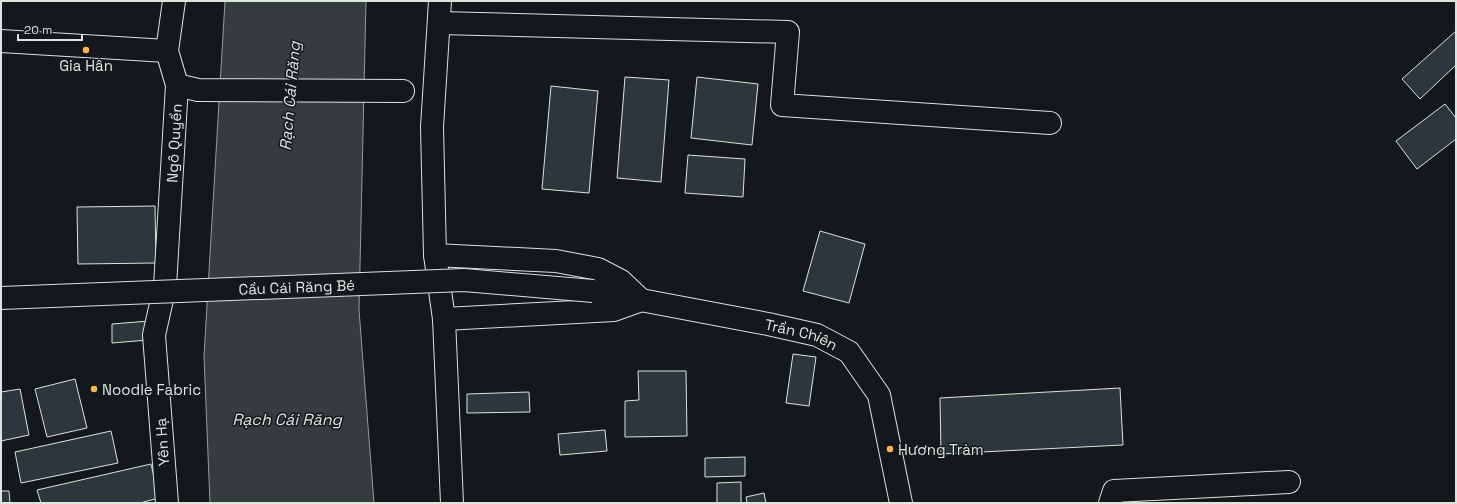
<svg xmlns="http://www.w3.org/2000/svg" width="1457" height="504" viewBox="0 0 1457 504" font-family="'Space Grotesk',sans-serif">
  <style>
    .water { fill: #363b3e; stroke: #939e99 }
    .building { fill: #2c363c; stroke: #d8e6dc }
    .lines { fill: none; stroke-linecap: round; stroke-linejoin: round }
    .minor-casing { stroke: #d8e6dc; stroke-width: 24 }
    .minor { stroke: #14181c; stroke-width: 22 }
    .minor-bridge-casing { stroke: #d8e6dc; stroke-width: 24; stroke-linecap: butt }
    .minor-bridge { stroke: #14181c; stroke-width: 22 }
    .poi-dot { fill: #ffb74d; stroke: #14181c; stroke-width: 1.5 }
    .labels { text-anchor: middle; dominant-baseline: central; stroke-width: 3; stroke-linejoin: round; paint-order: stroke }
    .poi-label { font-size: 15px; fill: #d8e6dc; stroke: #14181c; text-anchor: start }
    .street-label { font-size: 15px; fill: #d8e6dc; stroke: #14181c }
    .water-label { font-size: 16px; font-style: italic; fill: #d8e6dc; stroke: #14181c }
  </style>
  <rect width="100%" height="100%" fill="#14181c"/>
  <path class="water" d="M 225,1 L 366,1 L 359,310 L 374,503 L 210,503 L 204,356 Z"/>
  <path class="building" d="M 1456,31 L 1456,65 L 1420,99 L 1402,79 Z
    M 625,77 L 669,80 L 661,182 L 617,178 Z
    M 697,77 L 758,84 L 752,145 L 691,138 Z
    M 551,86 L 598,91 L 589,193 L 542,189 Z
    M 1445,104 L 1456,118 L 1456,139 L 1417,169 L 1396,141 Z
    M 688,155 L 745,159 L 743,197 L 685,193 Z
    M 155,206 L 156,263 L 78,264 L 77,207 Z
    M 820,231 L 865,244 L 849,303 L 803,291 Z
    M 149,321 L 148,340 L 112,343 L 112,324 Z
    M 793,354 L 816,357 L 809,406 L 786,403 Z
    M 638,371 L 686,371 L 687,436 L 625,437 L 625,401 L 639,400 Z
    M 75,379 L 87,428 L 47,437 L 35,389 Z
    M 1120,388 L 1123,445 L 941,454 L 940,398 Z
    M 20,389 L 29,435 L 1,441 L 1,392 Z
    M 529,392 L 530,412 L 467,413 L 467,394 Z
    M 605,430 L 607,451 L 560,455 L 558,434 Z
    M 111,431 L 118,463 L 21,483 L 15,452 Z
    M 745,457 L 745,476 L 705,477 L 705,458 Z
    M 151,464 L 159,498 L 140,503 L 41,503 L 37,490 Z
    M 741,482 L 741,503 L 717,503 L 717,483 Z
    M 1,491 L 9,491 L 10,503 L 1,503 Z
    M 764,493 L 766,503 L 747,503 L 746,497 Z"/>
  <g class="lines">
    <g class="minor-casing">
      <g id="minor">
        <path d="M 440,1 L 432,127 L 435,255 L 444,319 L 452,503"/>
        <path d="M 439,23 L 788,32 L 782,105 L 1050,123"/>
        <path d="M 1,41 L 167,51"/>
        <path d="M 177,85 L 198,90 L 403,91"/>
        <path d="M 435,255 L 556,261 L 598,269 L 621,281 L 641,300"/>
        <path id="s1" d="M 593,291 L 768,324 L 817,335 L 849,352 L 879,395 L 901,503"/>
        <path d="M 444,319 L 614,310 L 639,301"/>
        <path id="s2" d="M 167,503 L 154,335 L 165,286 L 177,85 L 167,51 L 174,1"/>
        <path d="M 1110,503 L 1114,491 L 1289,482"/>
      </g>
    </g>
    <use href="#minor" class="minor"/>
    <g class="minor-bridge-casing">
      <g id="minor-bridge">
        <path id="s3" d="M 1,298 L 464,280 L 593,291"/>
      </g>
    </g>
    <use href="#minor-bridge" class="minor-bridge"/>
  </g>
  <g class="poi-dot">
    <circle cx="86" cy="50" r="4"/>
    <circle cx="94" cy="389" r="4"/>
    <circle cx="890" cy="449" r="4"/>
  </g>
  <g class="labels">
    <g class="poi-label">
      <text x="86" y="65" text-anchor="middle">Gia Hân</text>
      <text x="102" y="389">Noodle Fabric</text>
      <text x="898" y="449">Hương Tràm</text>
    </g>
    <g class="street-label">
      <text stroke="none"><textPath href="#s2" startOffset="362">Ngô Quyền</textPath></text>
      <text stroke="none"><textPath href="#s3" startOffset="296">Cầu Cái Răng Bé</textPath></text>
      <text stroke="none"><textPath href="#s1" startOffset="213">Trần Chiên</textPath></text>
      <text transform="translate(162 442) rotate(-94)">Yên Hạ</text>
    </g>
    <g class="water-label">
      <text transform="translate(290 96) rotate(-85)">Rạch Cái Răng</text>
      <text x="287" y="419">Rạch Cái Răng</text>
    </g>
  </g>
  <rect width="1457" height="504" fill="none" stroke="#d8e6dc" stroke-width="4"/>
  <path d="M18 34v6h64v-6" fill="none" stroke="#d8e6dc" stroke-width="2"/>
  <text x="24" y="34" font-size="12" fill="#d8e6dc" stroke="#14181c" stroke-width="3" paint-order="stroke">20 m</text>
</svg>
